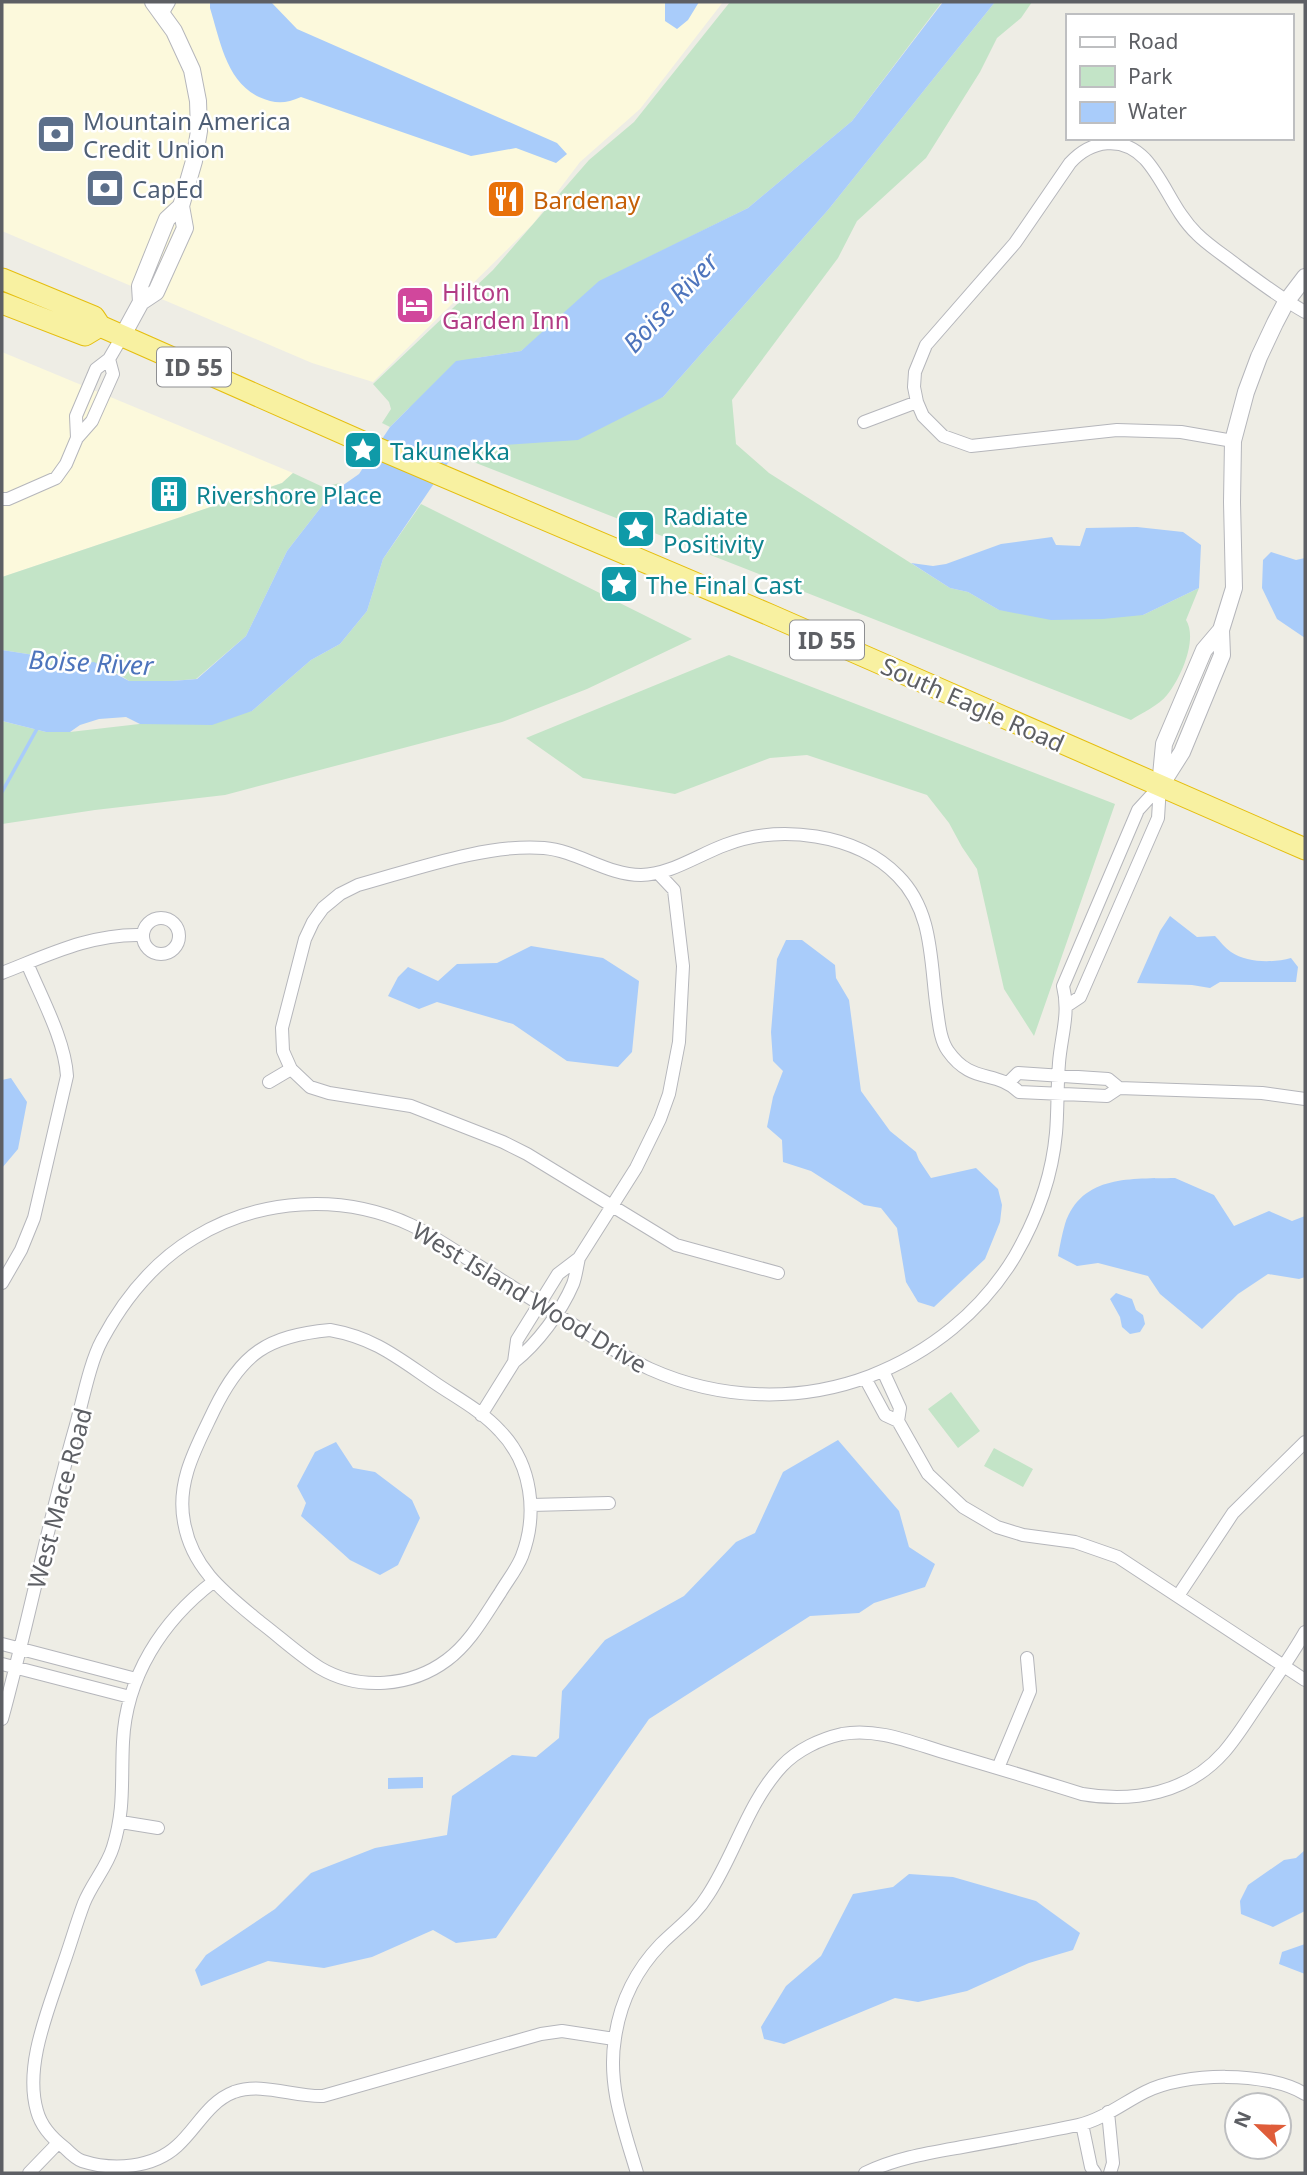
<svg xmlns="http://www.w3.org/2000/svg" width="1307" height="2175" viewBox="0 0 1307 2175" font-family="'Noto Sans',sans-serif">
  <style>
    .commercial { fill: #fcf9dc }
    .green { fill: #c3e4c7 }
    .water { fill: #a9ccfa }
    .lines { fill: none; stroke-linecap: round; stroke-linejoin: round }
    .stream { stroke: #a9ccfa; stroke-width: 3.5 }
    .minor-casing { stroke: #b5b6bb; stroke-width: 14 }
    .tertiary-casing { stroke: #b5b6bb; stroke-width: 18 }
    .trunk-casing { stroke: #e5be0e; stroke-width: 23 }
    .minor { stroke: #fff; stroke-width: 12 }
    .tertiary { stroke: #fff; stroke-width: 16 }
    .trunk { stroke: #f8f1a1; stroke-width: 21 }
    .labels { text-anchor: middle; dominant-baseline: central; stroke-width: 5; stroke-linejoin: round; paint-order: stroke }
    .shield { fill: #fff; stroke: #8e8f92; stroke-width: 2 }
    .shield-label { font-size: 23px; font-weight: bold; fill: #5d5f64 }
    .service-label { font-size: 24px; fill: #4e5e75; stroke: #fff; text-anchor: start }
    .food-label { font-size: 24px; fill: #c56008; stroke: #fff; text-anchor: start }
    .hotel-label { font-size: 24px; fill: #b23c85; stroke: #fff; text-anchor: start }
    .culture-label { font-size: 24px; fill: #0d838f; stroke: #fff; text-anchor: start }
    .street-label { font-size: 24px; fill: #5d5f64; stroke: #fff }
    .water-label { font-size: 26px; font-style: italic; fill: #4d74bc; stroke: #fff }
  </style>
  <rect width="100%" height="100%" fill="#eeede5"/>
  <path class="commercial" d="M 2,2 L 723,2 L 640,109 L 580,162 L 533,224 L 373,382 L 312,363 L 2,231 Z
    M 2,352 L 293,473 L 282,483 L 2,577 Z"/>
  <path class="green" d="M 730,2 L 942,2 L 852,121 L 748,208 L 613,275 L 521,351 L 476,358 L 408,409 L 390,427 L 382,423 L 391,409 L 389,402 L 373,384 L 493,270 L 589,160 L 634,122 Z
    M 995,2 L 1032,2 L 1021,18 L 997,38 L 980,72 L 926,158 L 857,221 L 838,258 L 732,400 L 736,444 L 769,473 L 950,588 L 968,592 L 999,610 L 1143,615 L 1199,588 L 1186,620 C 1198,639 1181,678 1167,695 C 1159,705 1142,713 1131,720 L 453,454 L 458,448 L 663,397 L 828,210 Z
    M 293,473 L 323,487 L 340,483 L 341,486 L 332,493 L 287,551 L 246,636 L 196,679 L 172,681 L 129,681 L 113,670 L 69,663 L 49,666 L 34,655 L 2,650 L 2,577 L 282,483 Z
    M 421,504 L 692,639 L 587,689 L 502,722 L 225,795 L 95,810 L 2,824 L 2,721 L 46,732 L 70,732 L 252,711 L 311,660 L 340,644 L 367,611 L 383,559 Z
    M 729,655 L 1115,804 L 1034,1036 L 1004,989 L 977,869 L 962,847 L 949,823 L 927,795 L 807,755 L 770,758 L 675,794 L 583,778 L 526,738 Z
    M 951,1392 L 980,1431 L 958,1448 L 928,1409 Z
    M 994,1448 L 1033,1469 L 1023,1487 L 984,1466 Z"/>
  <path class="water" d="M 210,2 L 271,2 L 297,29 L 557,143 L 567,154 L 556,163 L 516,148 L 471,156 L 301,97 C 285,104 275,104 259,97 C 226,81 220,40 210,8 Z
    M 665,2 L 699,2 L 688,20 L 677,29 L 665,21 Z
    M 943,2 L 995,2 L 828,210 L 663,397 L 578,440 L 458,448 L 383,559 L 367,611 L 340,644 L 311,660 L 252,711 L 212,725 L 140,724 L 126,717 L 99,719 L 80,725 L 70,732 L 46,732 L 2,721 L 2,650 L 34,655 L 49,665 L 94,662 L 129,681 L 172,681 L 197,679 L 246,636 L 287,551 L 332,493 L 359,474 L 390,427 L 456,361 L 521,351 L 599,281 L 748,208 L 852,121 Z
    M 1137,527 L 1183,532 L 1201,545 L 1199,588 L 1143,615 L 1103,619 L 1051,620 L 999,610 L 968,592 L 950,588 L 911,563 L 933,566 L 946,564 L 1001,544 L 1052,537 L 1056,545 L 1080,546 L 1086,528 Z
    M 1271,552 L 1296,560 L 1305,558 L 1305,638 L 1277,619 L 1262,588 L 1263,560 Z
    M 1170,916 L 1197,937 L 1215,936 C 1220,941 1225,948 1231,952 C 1247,963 1273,963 1291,958 L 1298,967 L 1296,982 L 1220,982 L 1210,988 L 1192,985 L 1137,983 L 1160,931 Z
    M 786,940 L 802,940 L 835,965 L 836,978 L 849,1000 L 861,1091 L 890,1131 L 916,1152 L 919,1160 L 931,1178 L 976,1168 L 998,1189 L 1002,1205 L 1000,1222 L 985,1259 L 934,1307 L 918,1302 L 906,1282 L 897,1228 L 881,1208 L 864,1205 L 811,1171 L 783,1162 L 782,1140 L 767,1127 L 773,1097 L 783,1071 L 773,1061 L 771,1032 L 777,959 Z
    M 531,946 L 603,958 L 639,981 L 632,1052 L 618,1067 L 567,1061 L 513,1024 L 437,1002 L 419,1009 L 388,996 L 398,977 L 408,967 L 438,981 L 457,964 L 497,963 Z
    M 11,1078 L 27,1102 L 18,1149 L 2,1168 L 2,1080 Z
    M 1175,1178 L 1214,1195 L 1234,1226 L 1269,1211 L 1292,1221 L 1305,1216 L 1305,1277 L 1299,1279 L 1268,1274 L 1238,1294 L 1202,1329 L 1160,1294 L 1148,1276 L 1098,1263 L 1077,1266 L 1058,1256 C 1060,1245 1062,1234 1065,1224 C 1082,1174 1132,1179 1175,1178 Z
    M 1116,1293 L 1132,1299 L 1136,1310 L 1143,1315 L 1145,1324 L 1140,1332 L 1130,1334 L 1122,1327 L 1120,1317 L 1110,1299 Z
    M 838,1440 L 899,1511 L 909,1547 L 935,1564 L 925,1587 L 874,1603 L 859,1613 L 810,1616 L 649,1719 L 496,1938 L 456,1943 L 433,1930 L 372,1957 L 324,1968 L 268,1961 L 201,1986 L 195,1970 L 206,1955 L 275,1909 L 311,1873 L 375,1848 L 447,1835 L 452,1796 L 512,1755 L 536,1757 L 559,1738 L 562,1691 L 605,1640 L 684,1596 L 736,1542 L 755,1533 L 783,1472 Z
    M 336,1442 L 353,1468 L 375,1472 L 412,1500 L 420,1518 L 398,1565 L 380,1575 L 350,1560 L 301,1516 L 306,1503 L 297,1486 L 315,1452 Z
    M 423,1777 L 423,1788 L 388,1789 L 388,1778 Z
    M 1305,1850 L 1305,1911 L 1273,1927 L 1241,1914 L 1240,1901 L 1248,1885 L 1284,1860 L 1296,1858 Z
    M 909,1874 L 953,1877 L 1036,1901 L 1080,1933 L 1073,1950 L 1029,1963 L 967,1991 L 918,2002 L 895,1998 L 784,2044 L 764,2039 L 761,2027 L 786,1986 L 821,1956 L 853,1894 L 893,1887 Z
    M 1305,1944 L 1305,1974 L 1279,1964 L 1282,1952 Z"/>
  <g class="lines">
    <path class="stream" d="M 2,792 L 38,727"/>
    <g class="minor-casing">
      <path id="minor" d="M 162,14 L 169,2
        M 109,359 L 113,374 L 92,421 L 77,438 L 76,416 L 96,369 L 109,359 L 123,335
        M 917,402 L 923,416 L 943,436 L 971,446 L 1117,430 L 1181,432 L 1233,441
        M 864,422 L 917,402 L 914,387 L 915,372 L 926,345 L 1015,243 L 1070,163 C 1091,140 1122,135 1145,159 C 1165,181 1174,212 1197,234 C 1209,246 1225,256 1239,267 C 1261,283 1282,299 1305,312
        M 2,499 L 8,499 L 56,478 L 66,464 L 77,438
        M143 936a18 18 0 1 1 36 0a18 18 0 1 1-36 0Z
        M 2,973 C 48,955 92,933 143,935
        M 1068,1005 L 1080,997 L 1158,818 L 1160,786
        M 291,1069 L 283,1051 L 282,1028 L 305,939 L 313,922 L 323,908 L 340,894 L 358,885 C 413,870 488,843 544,848 C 578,851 607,875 641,875 C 669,875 698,855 725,845 C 779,824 856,833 898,876 C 934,912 930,963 937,1010 C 939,1023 940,1040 948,1051 C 972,1085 995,1069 1019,1092 L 1107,1096 L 1119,1088 L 1108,1079 L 1018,1073 L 1009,1082
        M 269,1082 L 291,1069 L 310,1087 L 329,1093 L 411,1106 L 503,1142 L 527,1154 L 676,1245 L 778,1273
        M 1119,1088 L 1262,1093 L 1305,1099
        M 579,1258 C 577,1266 576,1276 573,1284 C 561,1312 537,1344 514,1362 L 517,1340 L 558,1274 L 579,1258 L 636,1168 L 660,1119 L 669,1094 L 679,1042 L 683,966 L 674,890 L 658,873
        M 2,1283 L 21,1250 L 34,1218 L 67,1076 C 65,1040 41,997 27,963
        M 330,1330 C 375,1338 398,1358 435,1383 C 457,1398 482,1411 500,1431 C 532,1464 538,1514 522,1556 C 517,1569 507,1581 500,1593 C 484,1617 470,1643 447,1660 C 411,1687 359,1691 320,1668 C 299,1655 280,1637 260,1622 C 226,1594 192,1569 184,1522 C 176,1481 197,1446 214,1410 C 242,1353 267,1336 330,1330 Z
        M 865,1378 L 885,1415 L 898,1421 L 900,1408 L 883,1371
        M 481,1415 L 514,1362
        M 898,1421 L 928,1474 L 963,1507 L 997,1527 L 1023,1535 L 1075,1542 L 1118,1557 L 1305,1680
        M 531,1505 L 609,1503
        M 213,1582 C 162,1621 126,1677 123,1742 C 121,1781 125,1809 113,1847 C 107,1867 92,1883 84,1903 C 76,1924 70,1946 62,1968 C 48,2011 24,2066 37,2111 C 41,2126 53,2139 65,2148 C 70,2153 76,2159 82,2161 C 113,2171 153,2168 177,2146 C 197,2128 208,2102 234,2092 C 262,2082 294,2097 323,2096 L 541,2034 L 562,2031 L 614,2039
        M 1178,1596 L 1233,1513 L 1305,1442
        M 2,1644 L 136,1679
        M 2,1664 L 130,1697
        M 2,1719 C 28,1624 47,1527 74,1432 C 82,1405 89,1364 102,1340 C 124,1299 154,1262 194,1238 C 259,1198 342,1193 411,1225 C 432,1235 452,1249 471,1261 C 508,1284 545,1308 582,1330 C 604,1344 626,1358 650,1369 C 719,1400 799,1403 870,1376 C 930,1353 982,1311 1015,1256 C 1037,1218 1052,1177 1056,1133 C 1058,1110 1057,1087 1059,1063 C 1061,1036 1070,1014 1063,986 L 1138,810 L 1160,786
        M 998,1768 L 1030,1691 L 1027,1658
        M 121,1822 L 158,1828
        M 1108,2112 L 1113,2163 L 1110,2173
        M 1082,2124 L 1091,2167 L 1095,2173
        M 29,2173 L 58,2143
        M 637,2173 C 624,2129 607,2085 615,2038 C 620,2003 636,1970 661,1944 C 677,1928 696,1915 708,1895 C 735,1854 748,1802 782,1766 C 797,1750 820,1739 842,1734 C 878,1727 915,1744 950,1754 C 994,1767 1038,1780 1082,1794 C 1134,1803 1188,1793 1224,1752 C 1238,1736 1249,1717 1261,1700 C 1276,1677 1292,1655 1305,1632
        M 865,2173 C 896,2158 928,2153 962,2147 C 1001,2140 1040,2133 1078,2125 C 1102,2120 1123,2103 1145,2092 C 1184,2072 1268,2071 1305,2094"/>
    </g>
    <g class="tertiary-casing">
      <path id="tertiary" d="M 153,2 L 174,31 L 192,70 L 198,101 L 199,131 L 194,161 L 181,206 L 185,228 L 156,292 L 141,302 L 140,286 L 167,219 L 181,206
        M 123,335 L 141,302
        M 1163,782 L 1182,752 L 1222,655 L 1221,630
        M 1160,786 L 1164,744 L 1204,650 L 1221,630 L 1234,588 L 1232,502 L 1233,441 L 1246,392 L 1259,357 L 1275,323 L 1286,302 L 1305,277"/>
    </g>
    <g class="trunk-casing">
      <path id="trunk" d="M 2,279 L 94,317 L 100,326 L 365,443 L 770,615 L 1305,849
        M 2,303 L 85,335 L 100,326"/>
    </g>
    <use href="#minor" class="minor"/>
    <use href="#tertiary" class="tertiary"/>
    <use href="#trunk" class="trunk"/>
  </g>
  <defs>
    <g id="bank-square" transform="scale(2.0125)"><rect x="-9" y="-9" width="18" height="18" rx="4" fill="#5c6f8a" stroke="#fff"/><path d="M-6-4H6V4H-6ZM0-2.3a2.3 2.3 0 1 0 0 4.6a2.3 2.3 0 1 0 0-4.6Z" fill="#fff"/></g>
    <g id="restaurant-square" transform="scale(2.0125)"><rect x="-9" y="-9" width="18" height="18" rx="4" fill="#e8710a" stroke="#fff"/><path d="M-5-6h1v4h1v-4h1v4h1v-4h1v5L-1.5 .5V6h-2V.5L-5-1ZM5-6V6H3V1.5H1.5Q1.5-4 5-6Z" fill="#fff"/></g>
    <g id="hotel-square" transform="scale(2.0125)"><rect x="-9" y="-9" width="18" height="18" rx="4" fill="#d1479c" stroke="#fff"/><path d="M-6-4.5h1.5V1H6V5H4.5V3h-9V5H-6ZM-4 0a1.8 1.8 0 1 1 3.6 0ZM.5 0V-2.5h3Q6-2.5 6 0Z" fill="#fff"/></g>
    <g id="sight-square" transform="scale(2.0125)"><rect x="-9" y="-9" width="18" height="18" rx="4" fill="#0f9aa8" stroke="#fff"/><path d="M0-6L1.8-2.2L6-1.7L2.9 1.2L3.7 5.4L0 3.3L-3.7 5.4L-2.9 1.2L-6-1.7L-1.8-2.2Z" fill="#fff"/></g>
    <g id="building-square" transform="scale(2.0125)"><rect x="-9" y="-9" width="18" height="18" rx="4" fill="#0f9aa8" stroke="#fff"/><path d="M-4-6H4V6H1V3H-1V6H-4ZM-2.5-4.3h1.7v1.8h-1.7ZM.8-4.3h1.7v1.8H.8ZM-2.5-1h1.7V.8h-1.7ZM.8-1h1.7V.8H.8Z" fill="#fff"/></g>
  </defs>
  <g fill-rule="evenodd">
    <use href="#bank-square" x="56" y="134"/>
    <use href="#bank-square" x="105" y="188"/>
    <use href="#restaurant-square" x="506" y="199"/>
    <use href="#hotel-square" x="415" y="305"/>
    <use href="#sight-square" x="363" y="450"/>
    <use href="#building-square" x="169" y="494"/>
    <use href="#sight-square" x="636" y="529"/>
    <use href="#sight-square" x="619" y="584"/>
  </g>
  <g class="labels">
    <g class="shield">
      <rect x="157" y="347.5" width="74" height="39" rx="5"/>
      <rect x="790" y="620.5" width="74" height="39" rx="5"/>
    </g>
    <g class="shield-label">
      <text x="194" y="367">ID 55</text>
      <text x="827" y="640">ID 55</text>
    </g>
    <g class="service-label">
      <text x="83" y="120">Mountain America<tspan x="83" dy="28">Credit Union</tspan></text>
      <text x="132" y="188">CapEd</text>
    </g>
    <g class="food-label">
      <text x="533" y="199">Bardenay</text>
    </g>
    <g class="hotel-label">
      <text x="442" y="291">Hilton<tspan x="442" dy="28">Garden Inn</tspan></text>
    </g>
    <g class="culture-label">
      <text x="390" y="450">Takunekka</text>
      <text x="196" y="494">Rivershore Place</text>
      <text x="663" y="515">Radiate<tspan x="663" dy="28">Positivity</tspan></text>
      <text x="646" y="584">The Final Cast</text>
    </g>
    <g class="street-label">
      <text transform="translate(973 704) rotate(24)">South Eagle Road</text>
      <text transform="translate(530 1297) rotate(31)">West Island Wood Drive</text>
      <text transform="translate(59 1498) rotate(-75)">West Mace Road</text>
    </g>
    <g class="water-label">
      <text transform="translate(670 302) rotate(-47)">Boise River</text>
      <text transform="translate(91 662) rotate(3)">Boise River</text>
    </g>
  </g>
  <rect width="1307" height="2175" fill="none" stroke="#5d5f64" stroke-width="7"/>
  <rect x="1066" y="14" width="228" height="126" fill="#ffffff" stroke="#bebfc1" stroke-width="2"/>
  <rect x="1080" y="37" width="35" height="10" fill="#ffffff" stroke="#bebfc1" stroke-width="2"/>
  <text x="1128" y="49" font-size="21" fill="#5d5f64">Road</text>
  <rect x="1080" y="66" width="35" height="21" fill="#c3e4c7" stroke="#bebfc1" stroke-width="2"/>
  <text x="1128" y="84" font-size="21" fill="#5d5f64">Park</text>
  <rect x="1080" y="102" width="35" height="21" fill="#a9ccfa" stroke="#bebfc1" stroke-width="2"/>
  <text x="1128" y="119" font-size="21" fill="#5d5f64">Water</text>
  <g transform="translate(1258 2126) rotate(293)"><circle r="33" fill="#ffffff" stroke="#bebfc1" stroke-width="2"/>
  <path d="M0-5L12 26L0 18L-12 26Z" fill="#df5d3a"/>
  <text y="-10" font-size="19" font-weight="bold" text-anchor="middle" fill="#5d5f64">N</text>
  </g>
</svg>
